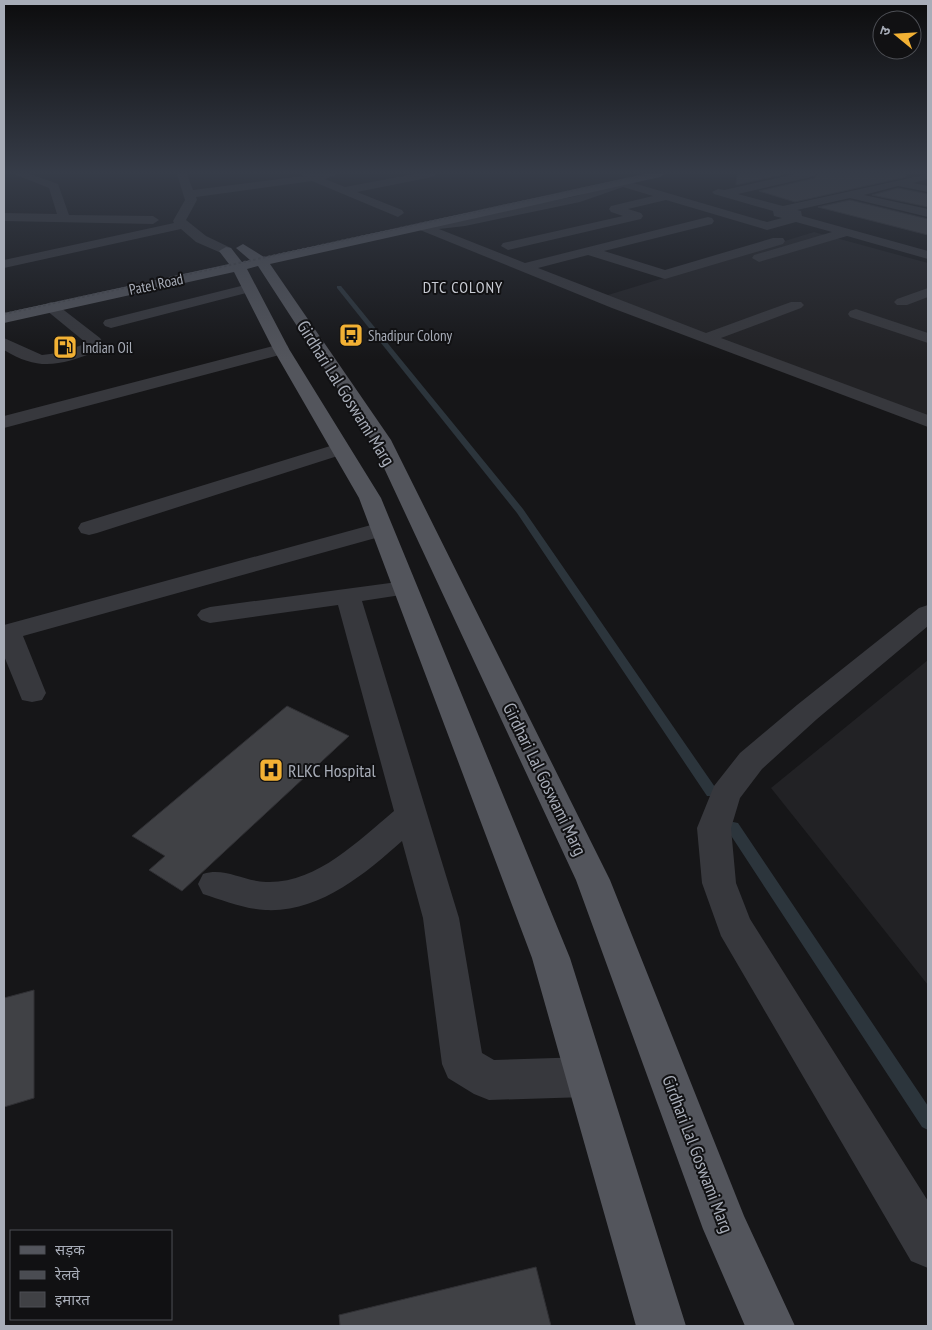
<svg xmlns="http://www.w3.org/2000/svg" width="932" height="1330" viewBox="0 0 932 1330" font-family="'PT Sans Narrow','Noto Sans Devanagari',sans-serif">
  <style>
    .built { fill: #222225 }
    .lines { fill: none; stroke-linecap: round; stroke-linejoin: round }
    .stream { fill: #2c353c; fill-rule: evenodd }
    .building { fill: #404145; stroke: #303034 }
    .minor { fill: #37383d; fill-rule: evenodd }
    .major { fill: #53555c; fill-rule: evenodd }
    .rail { stroke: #4a4c52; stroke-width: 2; stroke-dasharray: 2.5 2.5; stroke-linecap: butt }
    .labels { text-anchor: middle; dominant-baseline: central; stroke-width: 4; stroke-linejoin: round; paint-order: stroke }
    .far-street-label { font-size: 15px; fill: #a8adb8; stroke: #111113 }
    .far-poi-label { font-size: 15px; fill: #a8adb8; stroke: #111113; text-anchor: start }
    .far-neighbourhood-label { font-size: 16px; letter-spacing: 1px; fill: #c9ccd4; stroke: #111113 }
    .street-label { font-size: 18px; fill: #a8adb8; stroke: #111113 }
    .poi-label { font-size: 18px; fill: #a8adb8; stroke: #111113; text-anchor: start }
  </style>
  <rect width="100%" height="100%" fill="#161618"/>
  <path class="built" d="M 814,232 L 928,263 L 928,426 L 595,299 Z
    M 928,660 L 928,985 L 771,788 Z"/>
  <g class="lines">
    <path class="stream" d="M 337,286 L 341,286 L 523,509 L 717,790 L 719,793 L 717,796 L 707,796 L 517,513 L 337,288 Z
      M 733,822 L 738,823 L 928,1106 L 928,1130 L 922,1127 L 728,831 L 726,827 L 728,823 Z"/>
  </g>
  <path class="building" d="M 737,174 L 785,174 L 736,185 Z
    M 818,174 L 906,174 L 906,177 L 795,202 L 759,191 L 815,178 Z
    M 898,188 L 928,194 L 928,207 L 872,195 Z
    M 850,200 L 928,219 L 928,235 L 818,207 Z
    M 287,706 L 349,736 L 182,891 L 149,870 L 165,856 L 132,836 Z
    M 34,990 L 34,1098 L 4,1107 L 4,998 Z
    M 536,1267 L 551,1326 L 340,1326 L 339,1315 Z"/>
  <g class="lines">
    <path class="minor" d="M 14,174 L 30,174 L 58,184 L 69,215 L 153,216 L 159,220 L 153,224 L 4,221 L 4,213 L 57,214 L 49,188 Z
      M 177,174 L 187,174 L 193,190 L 303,176 L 302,174 L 338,174 L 325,179 L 345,187 L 414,174 L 437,174 L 432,177 L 357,192 L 402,210 L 404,213 L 398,217 L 312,181 L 196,197 L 197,200 L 186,220 L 206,236 L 231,248 L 233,251 L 231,254 L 226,255 L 196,242 L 181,229 L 4,268 L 4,260 L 174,223 L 173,221 L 185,200 Z
      M 795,174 L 816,174 L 815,176 L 738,194 L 783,206 L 928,174 L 928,179 L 913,183 L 928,186 L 928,192 L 898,186 L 864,195 L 928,209 L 928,217 L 850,198 L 797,210 L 801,211 L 802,216 L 928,251 L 928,259 L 847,236 L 759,262 L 752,258 L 754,255 L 832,232 L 796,222 L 767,230 L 666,200 L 628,209 L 641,213 L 643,216 L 641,219 L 508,250 L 501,246 L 503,243 L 623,216 L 611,212 L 609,209 L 611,206 L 653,196 L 623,187 L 580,202 L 465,226 L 439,229 L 525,263 L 708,217 L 712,218 L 714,221 L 712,224 L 604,251 L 665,270 L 773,238 L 783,238 L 785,241 L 783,244 L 665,279 L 588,255 L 538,268 L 706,333 L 791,302 L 801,302 L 804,305 L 801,308 L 721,338 L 928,415 L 928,427 L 612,308 L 420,230 L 418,227 L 420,224 L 465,218 L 577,196 L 623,180 L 767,222 L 782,218 L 774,216 L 773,211 L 714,194 L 712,192 L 718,189 L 724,190 Z
      M 249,284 L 254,285 L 256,288 L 254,291 L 111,328 L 105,326 L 103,323 L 105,320 Z
      M 928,288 L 928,297 L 907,305 L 897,305 L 894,302 L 897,299 Z
      M 51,302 L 56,304 L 100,338 L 102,341 L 98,351 C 60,365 40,372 4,350 L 4,338 L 42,355 L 58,353 L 85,344 L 85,342 L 46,310 L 43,307 L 46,304 Z
      M 856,309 L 928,333 L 928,343 L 850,317 L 848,314 L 850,311 Z
      M 281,344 L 287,345 L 289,349 L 287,353 L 4,428 L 4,416 Z
      M 340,443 L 347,445 L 350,449 L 347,453 L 97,533 L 89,535 L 81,533 L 78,528 L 81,523 Z
      M 382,522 L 390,524 L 393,529 L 390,534 L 23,636 L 46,693 L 42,700 L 32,702 L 22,700 L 4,656 L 4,625 Z
      M 405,581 L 414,583 L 417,588 L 414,593 L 362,601 L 459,918 L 482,1053 L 494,1060 L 586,1057 L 601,1063 L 607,1077 L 601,1091 L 586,1097 L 489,1100 L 474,1094 L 448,1078 L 442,1064 L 423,918 L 402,841 C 365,874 319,913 265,910 C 244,909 222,900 203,894 L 198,884 L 203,874 C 225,867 242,881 266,882 C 316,884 358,841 394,811 L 338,605 L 210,623 L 201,620 L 197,615 L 201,610 L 210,607 Z
      M 928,605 L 928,626 L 817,719 L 762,769 L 740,798 L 731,828 L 736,883 L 750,919 L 928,1201 L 928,1268 L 911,1261 L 721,936 L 702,883 L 697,828 L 714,786 L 740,753 L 797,705 L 919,608 Z"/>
    <path class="major" d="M 644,174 L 665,174 L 660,177 L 270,264 L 391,440 L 610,880 L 744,1216 L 795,1326 L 745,1326 L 703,1229 L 576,880 L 371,440 L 258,266 L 247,269 L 289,349 L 381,498 L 570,958 L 686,1326 L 636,1326 L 532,958 L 359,498 L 273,349 L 234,272 L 4,323 L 4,313 L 229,264 L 219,251 L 226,247 L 231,248 L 242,262 L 250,260 L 236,248 L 243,244 L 264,257 Z"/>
    <path class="rail" d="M 4,314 L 649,174"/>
  </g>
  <linearGradient id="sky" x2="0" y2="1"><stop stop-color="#0c0c0d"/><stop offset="0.48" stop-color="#363c48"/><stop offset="1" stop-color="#363c48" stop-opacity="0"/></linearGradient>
  <rect width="932" height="360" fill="url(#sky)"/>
  <defs>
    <g id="bus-square" transform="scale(1.25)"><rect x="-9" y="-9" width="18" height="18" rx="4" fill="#f2b134" stroke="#111113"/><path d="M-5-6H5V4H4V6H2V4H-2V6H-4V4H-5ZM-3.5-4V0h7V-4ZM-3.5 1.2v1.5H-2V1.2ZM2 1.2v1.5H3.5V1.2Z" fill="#111"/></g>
    <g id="fuel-square" transform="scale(1.25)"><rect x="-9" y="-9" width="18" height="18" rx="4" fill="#f2b134" stroke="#111113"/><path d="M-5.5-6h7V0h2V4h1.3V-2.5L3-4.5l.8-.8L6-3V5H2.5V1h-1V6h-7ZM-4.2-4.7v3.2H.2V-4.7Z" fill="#111"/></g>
    <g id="hospital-square" transform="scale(1.25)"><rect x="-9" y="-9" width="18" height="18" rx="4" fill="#f2b134" stroke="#111113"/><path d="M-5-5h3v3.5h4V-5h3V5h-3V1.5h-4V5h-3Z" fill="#111"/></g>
  </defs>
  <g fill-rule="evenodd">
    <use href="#bus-square" x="351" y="335"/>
    <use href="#fuel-square" x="65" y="347"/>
    <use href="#hospital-square" x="271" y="770"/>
  </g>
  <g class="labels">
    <g class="far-street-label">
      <text transform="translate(156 284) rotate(-12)">Patel Road</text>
    </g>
    <g class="far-poi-label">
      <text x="368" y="335">Shadipur Colony</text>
      <text x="82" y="347">Indian Oil</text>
    </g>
    <g class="far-neighbourhood-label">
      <text x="463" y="287">DTC COLONY</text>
    </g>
    <g class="street-label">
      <text transform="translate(346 393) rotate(58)">Girdhari Lal Goswami Marg</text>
      <text transform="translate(545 779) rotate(64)">Girdhari Lal Goswami Marg</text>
      <text transform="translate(698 1154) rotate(69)">Girdhari Lal Goswami Marg</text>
    </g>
    <g class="poi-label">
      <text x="288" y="770">RLKC Hospital</text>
    </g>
  </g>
  <rect width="932" height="1330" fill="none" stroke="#a8adb8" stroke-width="10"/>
  <rect x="10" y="1230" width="162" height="90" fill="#111113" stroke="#4d4f55"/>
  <rect x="20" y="1246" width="25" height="8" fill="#53555c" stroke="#4d4f55"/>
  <text x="55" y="1255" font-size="15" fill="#a8adb8">सड़क</text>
  <rect x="20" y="1271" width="25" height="8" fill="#4a4c52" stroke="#4d4f55"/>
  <text x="55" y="1280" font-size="15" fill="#a8adb8">रेलवे</text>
  <rect x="20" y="1292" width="25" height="15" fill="#404145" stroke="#4d4f55"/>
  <text x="55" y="1305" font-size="15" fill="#a8adb8">इमारत</text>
  <g transform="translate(897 35) rotate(288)"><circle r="24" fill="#111113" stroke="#4d4f55"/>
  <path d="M0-4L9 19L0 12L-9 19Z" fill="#f2b134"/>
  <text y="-8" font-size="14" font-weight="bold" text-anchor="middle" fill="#a8adb8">उ</text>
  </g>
</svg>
